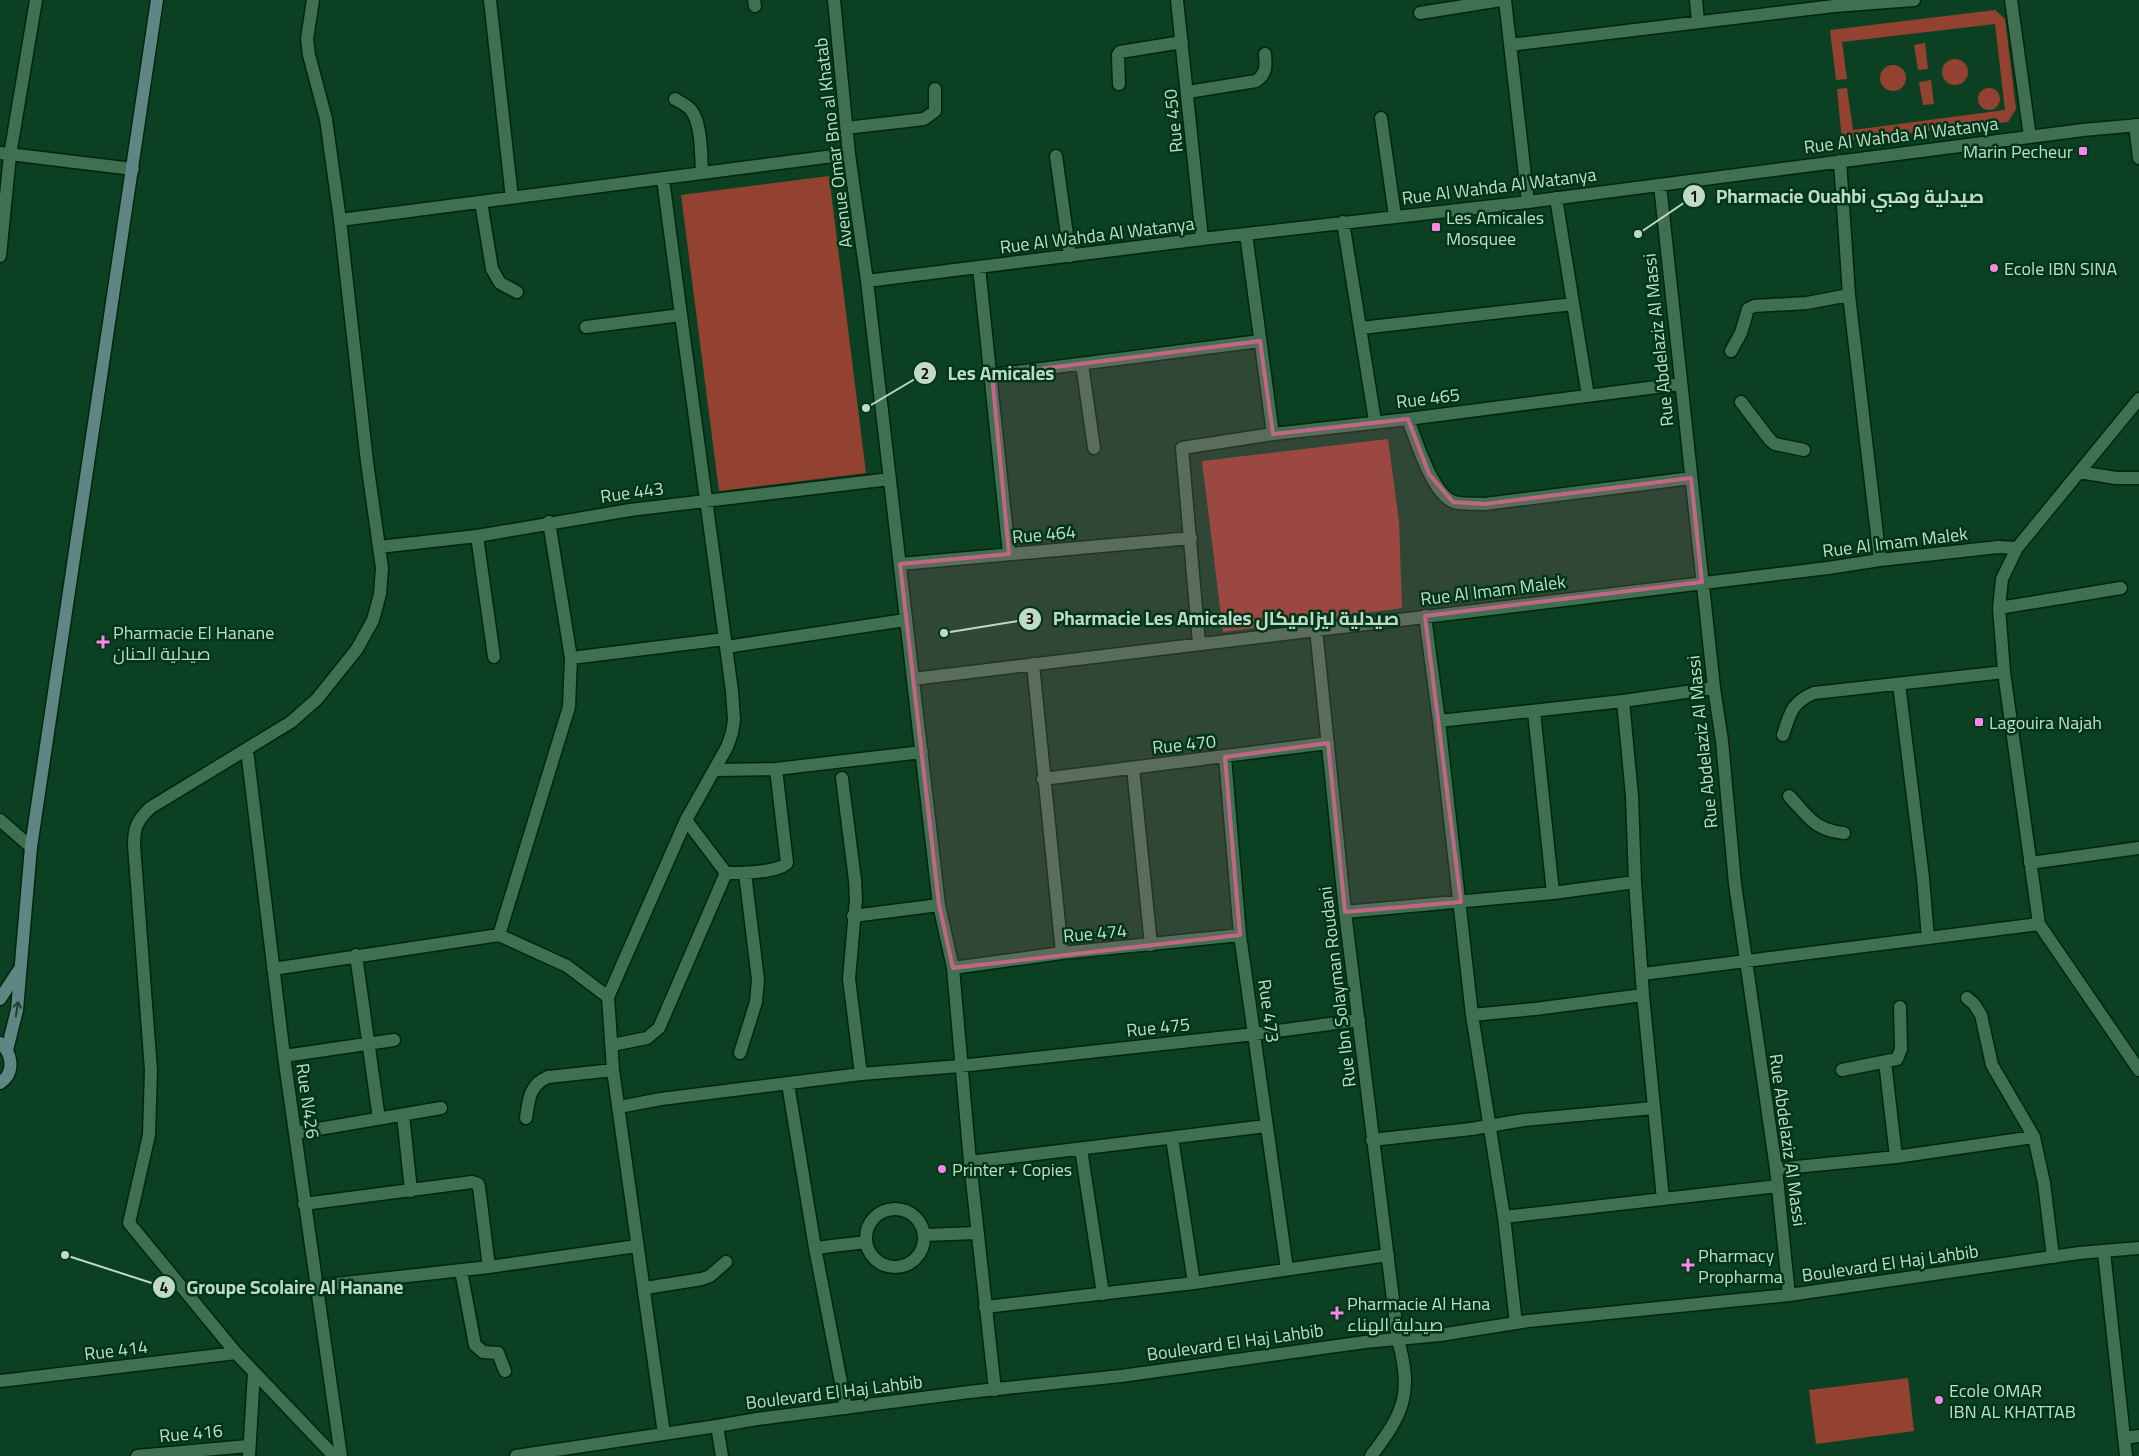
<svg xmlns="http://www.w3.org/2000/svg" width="2139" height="1456" viewBox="0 0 2139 1456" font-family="Georgia,Cairo,serif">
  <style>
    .green { fill: #934231 }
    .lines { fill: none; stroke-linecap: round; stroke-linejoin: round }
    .minor-casing { stroke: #00250f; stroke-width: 15 }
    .tertiary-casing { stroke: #00250f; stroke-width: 15 }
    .secondary-casing { stroke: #00250f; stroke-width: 15 }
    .minor { stroke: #3f704f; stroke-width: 12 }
    .tertiary { stroke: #3f704f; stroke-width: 12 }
    .secondary { stroke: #5e8683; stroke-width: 12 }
    .oneway { stroke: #13462d }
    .marked { fill: #c16686; fill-opacity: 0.2; stroke: #c16686; stroke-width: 4; stroke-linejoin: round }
    .poi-dot { fill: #fa87e7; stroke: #003618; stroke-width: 2 }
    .labels { text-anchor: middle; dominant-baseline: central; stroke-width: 5; stroke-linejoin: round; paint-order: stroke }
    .street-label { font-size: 18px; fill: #c0dac7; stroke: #003618 }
    .poi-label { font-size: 18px; fill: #c0dac7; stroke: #003618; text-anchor: start }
    .leader { fill: none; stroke: #c0dac7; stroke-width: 2 }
    .callout-dot { fill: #c0dac7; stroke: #003618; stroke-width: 2 }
    .mark-label { font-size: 15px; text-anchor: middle; font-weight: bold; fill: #111 }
    .callout-label { font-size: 19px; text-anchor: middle; font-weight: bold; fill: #c0dac7; stroke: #003618; stroke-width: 5; stroke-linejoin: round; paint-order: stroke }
  </style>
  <rect width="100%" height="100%" fill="#0c4022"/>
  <path class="green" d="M 1995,10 L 2005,19 L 2016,109 L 2008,122 L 1842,141 L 1837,89 L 1847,88 L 1853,130 L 2005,110 L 1995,24 L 1842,42 L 1847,79 L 1836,80 L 1830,30 Z
    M 1925,43 L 1928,69 L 1918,70 L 1914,45 Z
    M1942 72a13 13 0 1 1 26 0a13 13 0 1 1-26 0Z
    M1880 78a13 13 0 1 1 26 0a13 13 0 1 1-26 0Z
    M 1931,80 L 1934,104 L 1923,105 L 1919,82 Z
    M1978 99a11 11 0 1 1 22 0a11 11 0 1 1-22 0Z
    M 829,176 L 866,473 L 719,491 L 681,195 Z
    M 1388,439 L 1399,522 L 1402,608 L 1223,632 L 1202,461 Z
    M 1908,1378 L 1914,1431 L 1816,1444 L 1809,1390 Z"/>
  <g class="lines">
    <g class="minor-casing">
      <path id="minor" d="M 313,0 L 307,39 L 309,55 L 326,119 L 340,220 L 367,462 L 379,547 L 382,568 L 380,594 L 373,620 L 357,649 L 317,699 L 291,722 L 150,808 C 137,821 134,827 134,845 L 151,1070 L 149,1135 L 129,1223 L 236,1353 L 334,1456
        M 490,0 L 512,198
        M 754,0 L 755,6
        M 834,0 L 849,154 L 867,281 L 939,905 L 953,968 L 970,1162 L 995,1390
        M 1177,0 L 1202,239
        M 1505,0 L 1528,202
        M 1696,0 L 1698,22
        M 2011,0 L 2030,137
        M 1420,13 L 1501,0
        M 1510,45 L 1834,6 L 1914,0
        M 1119,84 L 1118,55 L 1120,52 L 1182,42
        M 1188,92 L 1256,81 C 1267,74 1266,65 1265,54
        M 675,99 C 680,102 688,106 691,110 C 702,124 701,156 702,173
        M 1381,118 L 1395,216
        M 2135,125 L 2139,158
        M 846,128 L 924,119 L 935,111 L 935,89
        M 0,153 L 133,169
        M 1056,156 L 1070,256
        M 1840,161 L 1849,295 L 1880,560
        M 1660,185 L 1714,688 L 1722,741 L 1735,884 L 1776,1169 L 1789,1295
        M 1556,198 L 1588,396
        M 481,202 L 492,269 L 500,283 L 517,292
        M 340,220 L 849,154
        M 1343,222 L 1375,421
        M 1246,234 L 1273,434
        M 0,256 L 10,155 L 36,0
        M 979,267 L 1009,554
        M 867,281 L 1202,239 L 1528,202 L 2083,130 L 2139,125
        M 586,327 L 681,315 L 663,179
        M 1361,328 L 1573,304
        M 1731,351 L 1741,333 L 1748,309 L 1754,306 L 1807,303 L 1849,295
        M 1082,364 L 1094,448
        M 992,375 L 1260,341
        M 2139,399 L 2017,548 L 2002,579 L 1999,608 L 2004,672 L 2039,924 L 2139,1070
        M 1741,402 L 1770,440 L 1775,444 L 1804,450
        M 1408,419 C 1416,440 1432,494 1454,502 C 1463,505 1476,503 1485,504 L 1691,478
        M 2079,472 L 2116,478 L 2139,478
        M 477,536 L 494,657
        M 379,547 L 477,536 L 630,510 L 890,479
        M 900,564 L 1191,538
        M 1999,608 L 2121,588
        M 1425,616 L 1439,721 L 1472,1015 L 1504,1217 L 1516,1323
        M 1316,629 L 1345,912 L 1398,1340 C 1413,1393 1404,1413 1371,1456
        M 1199,643 L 1182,448 L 1273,434 L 1408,419 L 1680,384
        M 726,647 L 905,620
        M 571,658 L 725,639
        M 1033,664 L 1062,953
        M 913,679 L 1828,568 L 1880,560 L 1998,547 L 2017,548
        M 1899,684 L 1923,878 L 1928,938
        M 1623,701 L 1632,796 L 1635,882 L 1643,995 L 1663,1199
        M 1534,712 L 1553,893
        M 1439,721 L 1623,701 L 1714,688
        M 1783,735 C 1790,713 1792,702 1814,693 L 2004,672
        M 247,750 L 284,1056 L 341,1456
        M 1225,757 L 1240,935 L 1287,1269
        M 1133,768 L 1151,945
        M 714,770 L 776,769 L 922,752
        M 842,778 L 855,880 L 856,899 L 849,979 L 861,1074
        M 1043,779 L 1328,743
        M 1789,796 C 1809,817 1814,830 1844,833
        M 0,820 L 31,847
        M 686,820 L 726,873
        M 2030,863 L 2139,848
        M 1345,912 L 1553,893 L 1635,882
        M 853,916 L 939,905
        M 499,935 L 569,707 L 571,658 L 549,522
        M 356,955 L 379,1119
        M 953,968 L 1062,953 L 1240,935
        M 273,969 L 499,935 L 567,966 L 608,997
        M 1643,974 L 2039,924
        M 1967,998 L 1974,1004 L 1981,1015 L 1992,1065 L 2034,1137 L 2044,1183 L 2053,1257
        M 1472,1015 L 1535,1009 L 1643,995
        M 612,1045 L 647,1038 L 659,1028 L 726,873 C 741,873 777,873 787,863 L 776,769
        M 740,1053 L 756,1002 L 758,980 L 745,873
        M 284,1056 L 394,1040
        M 1885,1062 L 1896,1157
        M 1842,1070 L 1897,1059 L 1901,1049 L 1900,1007
        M 788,1084 L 815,1248 L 846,1408
        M 619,1107 L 661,1099 L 861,1074 L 960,1066 L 1255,1034 L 1359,1020
        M 403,1115 L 411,1191
        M 526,1118 C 529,1099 529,1085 548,1077 L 613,1070
        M 295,1133 L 441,1108
        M 1172,1138 L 1194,1283
        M 1372,1140 L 1471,1129 L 1524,1120 L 1653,1108
        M 1081,1149 L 1103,1294
        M 970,1162 L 1266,1126
        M 1776,1169 L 1896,1157 L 2034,1137
        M 304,1204 L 472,1182 L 478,1184 L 479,1187 L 489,1267
        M866 1238a29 29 0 1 1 58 0a29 29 0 1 1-58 0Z
        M 1504,1217 L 1778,1186
        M 924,1235 L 977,1233
        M 815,1248 L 866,1242
        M 2104,1252 L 2126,1456
        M 461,1271 L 475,1345 L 483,1352 L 498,1353 L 505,1371
        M 317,1286 L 489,1267 L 637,1246
        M 645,1288 L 702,1279 L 710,1276 L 726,1262
        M 985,1307 L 1194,1283 L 1388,1255
        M 0,1381 L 236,1353
        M 664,1434 L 613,1070 L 608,997 L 686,820 L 727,747 L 732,733 L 734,720 L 732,691 L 681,315
        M 2124,1438 L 2139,1436
        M 137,1456 L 248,1446
        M 249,1456 L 254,1372
        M 516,1456 L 717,1426"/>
    </g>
    <g class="tertiary-casing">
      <path id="tertiary" d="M 722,1456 L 717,1426 L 757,1419 L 969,1392 L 1121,1376 L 1365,1342 L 1440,1335 L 1528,1321 L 1789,1295 L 2079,1253 L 2139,1248"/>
    </g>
    <g class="secondary-casing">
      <path id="secondary" d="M 0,999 L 19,970
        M 0,1043 C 13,1054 15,1073 0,1083
        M 7,1050 L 17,1010 L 31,847 L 157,0"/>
    </g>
    <use href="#minor" class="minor"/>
    <use href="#tertiary" class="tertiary"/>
    <use href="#secondary" class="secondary"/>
  </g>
  <defs><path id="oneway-shaft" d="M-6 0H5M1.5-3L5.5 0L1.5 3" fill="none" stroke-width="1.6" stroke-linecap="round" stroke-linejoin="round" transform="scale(1.25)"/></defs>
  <use class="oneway" href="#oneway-shaft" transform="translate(17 1009) rotate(-81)"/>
  <path class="marked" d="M 1260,341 L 1273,434 L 1408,419 L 1429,474 L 1453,502 L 1485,504 L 1691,478 L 1702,582 L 1425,616 L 1461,902 L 1345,912 L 1328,743 L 1225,757 L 1240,935 L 953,968 L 939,905 L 900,564 L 1009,554 L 992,375 Z"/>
  <g class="poi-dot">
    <rect x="2078" y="146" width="10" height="10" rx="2.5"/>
    <rect x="1431" y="222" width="10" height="10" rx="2.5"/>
    <circle cx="1994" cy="268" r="5"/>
    <path d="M100.5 634.5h5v5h5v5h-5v5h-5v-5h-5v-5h5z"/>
    <rect x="1974" y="717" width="10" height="10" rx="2.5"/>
    <circle cx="942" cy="1169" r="5"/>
    <path d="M1685.5 1257.5h5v5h5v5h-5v5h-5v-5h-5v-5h5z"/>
    <path d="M1334.5 1305.5h5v5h5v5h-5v5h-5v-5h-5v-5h5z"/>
    <circle cx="1939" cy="1400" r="5"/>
  </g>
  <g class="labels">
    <g class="street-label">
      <text transform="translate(1173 121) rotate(-96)">Rue 450</text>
      <text transform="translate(1901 135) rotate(-7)">Rue Al Wahda Al Watanya</text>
      <text transform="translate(833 143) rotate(-97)">Avenue Omar Bno al Khatab</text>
      <text transform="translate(1499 186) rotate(-7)">Rue Al Wahda Al Watanya</text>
      <text transform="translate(1097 235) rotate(-7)">Rue Al Wahda Al Watanya</text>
      <text transform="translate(1658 340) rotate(-96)">Rue Abdelaziz Al Massi</text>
      <text transform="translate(1428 398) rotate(-7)">Rue 465</text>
      <text transform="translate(632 492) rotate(-8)">Rue 443</text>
      <text transform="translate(1044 534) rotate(-5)">Rue 464</text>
      <text transform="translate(1895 542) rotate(-7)">Rue Al Imam Malek</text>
      <text transform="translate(1493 590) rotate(-7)">Rue Al Imam Malek</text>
      <text transform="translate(1702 742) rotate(-96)">Rue Abdelaziz Al Massi</text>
      <text transform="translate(1184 744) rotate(-6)">Rue 470</text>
      <text transform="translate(1095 933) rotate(-5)">Rue 474</text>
      <text transform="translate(1337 987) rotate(-97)">Rue Ibn Solayman Roudani</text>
      <text transform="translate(1269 1011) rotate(82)">Rue 473</text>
      <text transform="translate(1158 1027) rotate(-6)">Rue 475</text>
      <text transform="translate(308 1101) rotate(82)">Rue N426</text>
      <text transform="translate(1788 1140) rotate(82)">Rue Abdelaziz Al Massi</text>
      <text transform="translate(1890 1263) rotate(-8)">Boulevard El Haj Lahbib</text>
      <text transform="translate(1235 1342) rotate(-8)">Boulevard El Haj Lahbib</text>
      <text transform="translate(116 1350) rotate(-7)">Rue 414</text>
      <text transform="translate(834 1392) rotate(-7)">Boulevard El Haj Lahbib</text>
      <text transform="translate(191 1433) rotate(-5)">Rue 416</text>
    </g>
    <g class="poi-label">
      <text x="2073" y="151" text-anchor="end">Marin Pecheur</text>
      <text x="1446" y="217">Les Amicales<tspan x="1446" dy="21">Mosquee</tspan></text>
      <text x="2004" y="268">Ecole IBN SINA</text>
      <text x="113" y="632">Pharmacie El Hanane<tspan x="113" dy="21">صيدلية الحنان</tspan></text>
      <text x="1989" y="722">Lagouira Najah</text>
      <text x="952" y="1169">Printer + Copies</text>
      <text x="1698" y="1255">Pharmacy<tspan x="1698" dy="21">Propharma</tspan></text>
      <text x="1347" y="1303">Pharmacie Al Hana<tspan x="1347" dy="21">صيدلية الهناء</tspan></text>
      <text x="1949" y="1390">Ecole OMAR<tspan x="1949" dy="21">IBN AL KHATTAB</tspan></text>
    </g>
  </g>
  <path class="leader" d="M1638 234L1694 196M866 408L925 373M944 633L1030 619M65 1255L164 1287"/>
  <g class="callout-dot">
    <circle cx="1638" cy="234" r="5"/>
    <circle cx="866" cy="408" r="5"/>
    <circle cx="944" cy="633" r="5"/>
    <circle cx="65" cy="1255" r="5"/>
    <circle cx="1694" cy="196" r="12"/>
    <circle cx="925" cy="373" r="12"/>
    <circle cx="1030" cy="619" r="12"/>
    <circle cx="164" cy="1287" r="12"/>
  </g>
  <g class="mark-label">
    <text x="1694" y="202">1</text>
    <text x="925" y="379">2</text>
    <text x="1030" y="624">3</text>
    <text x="164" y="1293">4</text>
  </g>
  <g class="callout-label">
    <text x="1850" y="203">Pharmacie Ouahbi صيدلية وهبي</text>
    <text x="1001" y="380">Les Amicales</text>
    <text x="1226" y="625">Pharmacie Les Amicales صيدلية ليزاميكال</text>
    <text x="295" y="1294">Groupe Scolaire Al Hanane</text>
  </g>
</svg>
